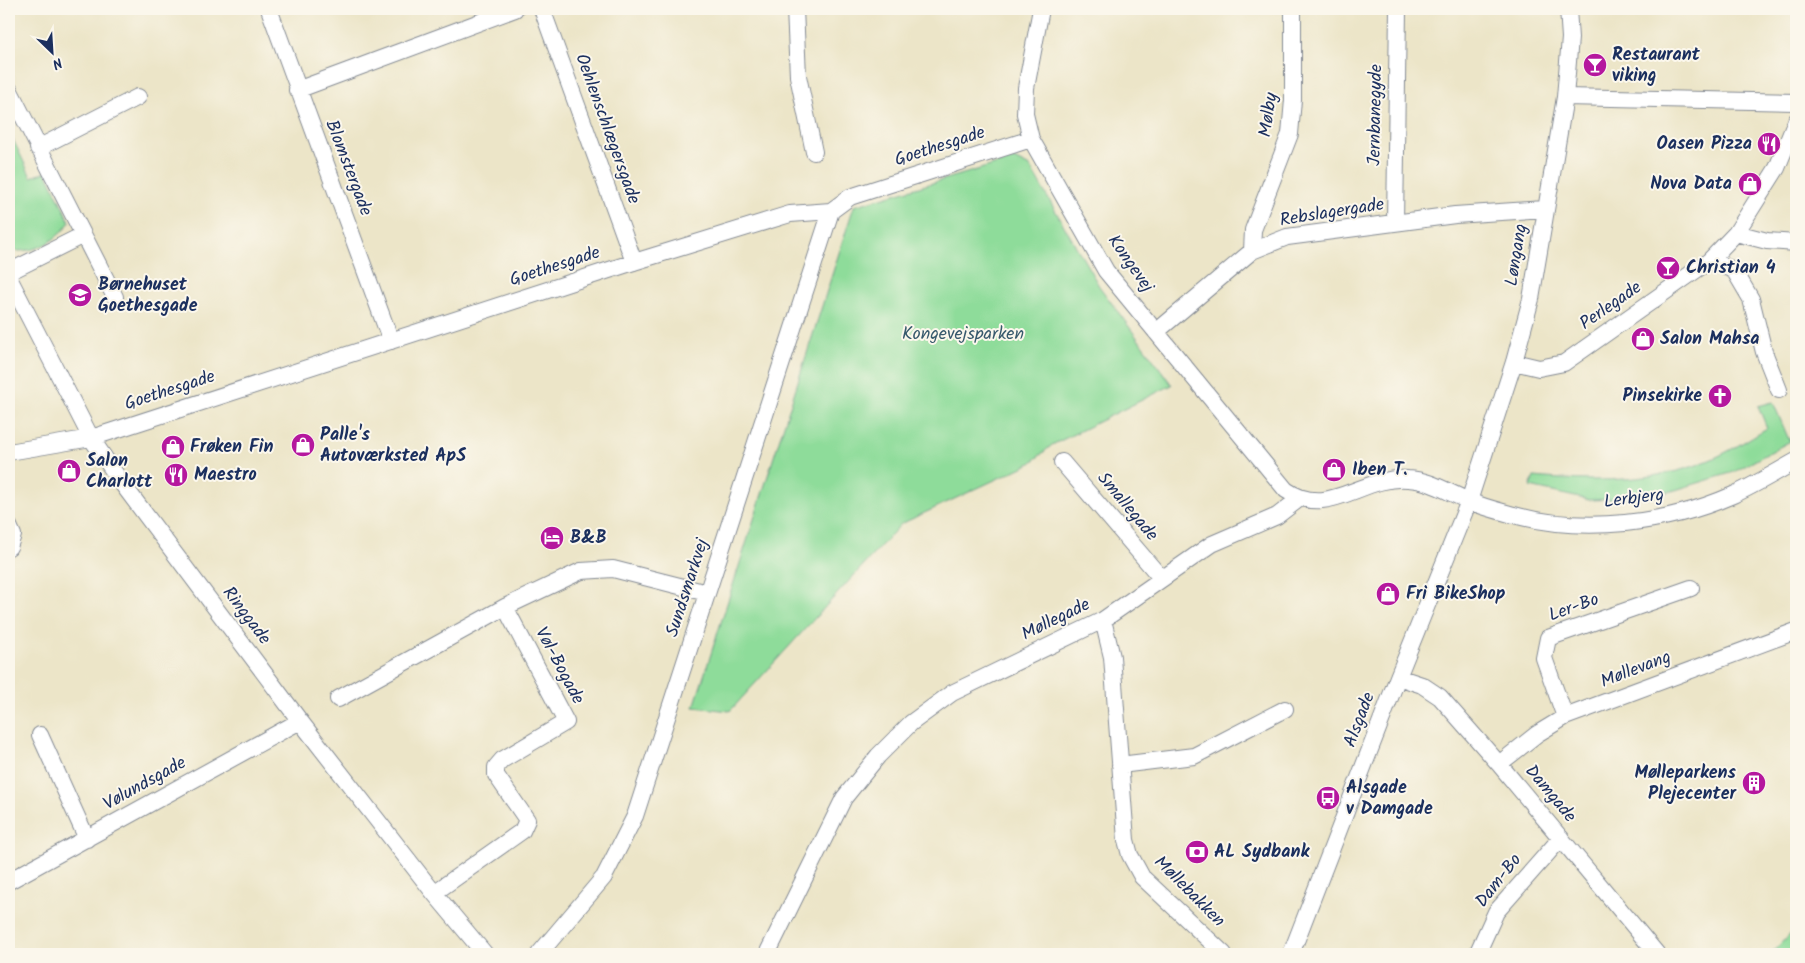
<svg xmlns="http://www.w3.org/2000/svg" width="1805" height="963" viewBox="0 0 1805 963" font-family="Kalam,sans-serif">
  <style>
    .green { fill: #8edc9a; stroke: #54867c }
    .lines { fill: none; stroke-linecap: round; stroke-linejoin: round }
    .minor-casing { stroke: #848a93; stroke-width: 18 }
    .minor { stroke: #fff; stroke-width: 16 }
    .labels { text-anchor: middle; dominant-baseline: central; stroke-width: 4; stroke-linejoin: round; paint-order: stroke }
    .poi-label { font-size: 18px; font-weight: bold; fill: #1b2f5e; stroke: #fbf7ec; text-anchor: start }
    .street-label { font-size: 18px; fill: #1b2f5e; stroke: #fbf7ec }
    .park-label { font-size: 18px; fill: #385a6d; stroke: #fbf7ec }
  </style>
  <rect width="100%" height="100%" fill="#fbf7ec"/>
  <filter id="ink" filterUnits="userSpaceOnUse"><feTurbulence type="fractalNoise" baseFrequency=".02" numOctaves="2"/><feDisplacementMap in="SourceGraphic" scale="10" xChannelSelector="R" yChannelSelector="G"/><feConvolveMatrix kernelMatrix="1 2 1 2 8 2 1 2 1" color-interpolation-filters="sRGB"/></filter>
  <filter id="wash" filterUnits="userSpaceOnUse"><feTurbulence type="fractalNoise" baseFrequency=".0096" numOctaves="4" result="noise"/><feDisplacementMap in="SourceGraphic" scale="20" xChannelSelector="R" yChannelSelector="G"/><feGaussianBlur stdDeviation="1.12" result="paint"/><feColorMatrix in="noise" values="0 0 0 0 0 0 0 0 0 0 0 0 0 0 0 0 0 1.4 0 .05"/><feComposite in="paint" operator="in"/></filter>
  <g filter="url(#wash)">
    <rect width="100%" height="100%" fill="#ece5c8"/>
    <path class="green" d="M 9,131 L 31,177 L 46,172 L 70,222 C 56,241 38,252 14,251 L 9,239 Z
      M 1014,159 L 1030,167 L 1099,286 L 1172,385 L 1052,445 L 1031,463 L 901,524 L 730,711 L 694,707 L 854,206 Z
      M 1773,402 L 1789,440 L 1796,438 L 1734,472 L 1649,498 L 1589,500 L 1530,487 L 1534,477 C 1589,482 1656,483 1707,461 C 1728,453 1748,439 1767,428 L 1758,406 Z
      M 1796,927 L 1796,954 L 1771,954 Z"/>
  </g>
  <g filter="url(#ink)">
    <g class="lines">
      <g class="minor-casing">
        <path id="minor" d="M 269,9 L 391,341
          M 542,9 L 634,262
          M 795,9 L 798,76 L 814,152
          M 1041,9 L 1026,88 L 1025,114 L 1031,139 L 1106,271 L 1286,490 C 1329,520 1361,475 1408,479 C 1430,480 1447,492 1467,500 C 1482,507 1499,511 1514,515 C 1584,534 1667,524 1733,495 C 1755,485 1775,473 1796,461
          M 9,89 L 115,297
          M 297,90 L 515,9
          M 1565,97 L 1796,102
          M 38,148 L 138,97
          M 1395,223 L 1398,9
          M 1736,233 L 1767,241 L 1796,243
          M 1252,251 L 1253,230 L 1290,134 L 1293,100 L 1293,9
          M 1709,261 L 1734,270 L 1751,299 L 1764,352 L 1779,390
          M 9,272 L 83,235
          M 9,278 L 91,438 L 121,482 L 300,721 L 434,893 L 485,954
          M 1156,332 L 1252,251 L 1287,237 L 1455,215 L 1545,209
          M 1514,362 L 1539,368 L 1564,363 L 1709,261 L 1736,233 L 1777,168 L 1796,121
          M 9,452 L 91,438 L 634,262 L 790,214 L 831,211 L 850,197 L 1031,139
          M 1062,462 L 1162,579
          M 9,526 L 13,535 L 9,547
          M 1103,620 L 1112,657 L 1126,840 L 1130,855 L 1142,877 L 1224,954
          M 1398,677 L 1422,685 L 1440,697 L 1499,764 L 1657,954
          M 338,699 L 505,607 L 581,571 L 613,569 L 707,593
          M 1565,717 L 1544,658 L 1548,638 L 1691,588
          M 40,735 L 87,839
          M 1499,764 L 1537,734 L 1565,717 L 1796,631
          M 1120,765 L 1194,756 L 1285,709
          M 9,881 L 300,721
          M 434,893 L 522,831 L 527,820 L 496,775 L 496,767 L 502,760 L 566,722 L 505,607
          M 539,954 L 604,877 L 635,816 L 831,211
          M 767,954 L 844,798 L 878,756 L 911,723 L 952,693 L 1103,620 L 1212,544 L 1277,516 L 1299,499
          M 1291,954 L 1398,677 L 1469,501 L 1514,362 L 1531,299 L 1565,97 L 1570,38 L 1568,9
          M 1477,954 L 1496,912 L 1561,838"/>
      </g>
      <use href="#minor" class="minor"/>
    </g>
  </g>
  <defs>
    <g id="bar-disc" transform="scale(1.25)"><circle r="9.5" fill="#b5179e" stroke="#fbf7ec"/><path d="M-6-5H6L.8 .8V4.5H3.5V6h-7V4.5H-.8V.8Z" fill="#fff"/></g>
    <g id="restaurant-disc" transform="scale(1.25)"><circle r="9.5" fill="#b5179e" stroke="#fbf7ec"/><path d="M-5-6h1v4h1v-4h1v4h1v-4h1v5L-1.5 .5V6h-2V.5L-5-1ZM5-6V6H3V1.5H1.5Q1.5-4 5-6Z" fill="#fff"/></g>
    <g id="shop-disc" transform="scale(1.25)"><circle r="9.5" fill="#b5179e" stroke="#fbf7ec"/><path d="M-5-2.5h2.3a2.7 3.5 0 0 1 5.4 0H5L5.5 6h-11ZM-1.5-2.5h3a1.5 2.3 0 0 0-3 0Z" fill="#fff"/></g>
    <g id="school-disc" transform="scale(1.25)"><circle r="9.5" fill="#b5179e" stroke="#fbf7ec"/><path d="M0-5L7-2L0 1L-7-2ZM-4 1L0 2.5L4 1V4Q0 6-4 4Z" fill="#fff"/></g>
    <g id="church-disc" transform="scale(1.25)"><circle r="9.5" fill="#b5179e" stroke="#fbf7ec"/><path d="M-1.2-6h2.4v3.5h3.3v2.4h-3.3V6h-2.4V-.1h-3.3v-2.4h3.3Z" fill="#fff"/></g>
    <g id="hotel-disc" transform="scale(1.25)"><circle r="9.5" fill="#b5179e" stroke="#fbf7ec"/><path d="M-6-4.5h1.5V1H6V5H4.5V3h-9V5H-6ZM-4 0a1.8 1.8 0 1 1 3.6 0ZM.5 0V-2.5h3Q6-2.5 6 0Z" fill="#fff"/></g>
    <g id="building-disc" transform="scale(1.25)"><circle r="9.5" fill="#b5179e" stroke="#fbf7ec"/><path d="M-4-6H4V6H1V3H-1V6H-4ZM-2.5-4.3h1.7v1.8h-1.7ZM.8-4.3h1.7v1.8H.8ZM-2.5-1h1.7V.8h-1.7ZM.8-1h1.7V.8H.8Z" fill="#fff"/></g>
    <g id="bus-disc" transform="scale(1.25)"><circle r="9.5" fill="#b5179e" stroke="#fbf7ec"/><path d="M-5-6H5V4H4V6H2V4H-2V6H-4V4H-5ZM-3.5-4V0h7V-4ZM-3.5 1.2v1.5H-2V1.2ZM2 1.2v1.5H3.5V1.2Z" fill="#fff"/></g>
    <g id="bank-disc" transform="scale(1.25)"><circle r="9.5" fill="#b5179e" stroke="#fbf7ec"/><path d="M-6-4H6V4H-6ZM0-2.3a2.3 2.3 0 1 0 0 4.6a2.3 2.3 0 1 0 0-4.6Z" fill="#fff"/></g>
  </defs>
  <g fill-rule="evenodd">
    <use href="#bar-disc" x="1595" y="65"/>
    <use href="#restaurant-disc" x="1769" y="144"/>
    <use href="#shop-disc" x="1750" y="184"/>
    <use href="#bar-disc" x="1668" y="268"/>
    <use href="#school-disc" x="80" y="295"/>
    <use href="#shop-disc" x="1643" y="339"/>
    <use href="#church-disc" x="1720" y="396"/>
    <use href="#shop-disc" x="303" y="445"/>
    <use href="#shop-disc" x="173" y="447"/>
    <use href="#shop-disc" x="1334" y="470"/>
    <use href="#shop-disc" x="69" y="471"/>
    <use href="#restaurant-disc" x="176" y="475"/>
    <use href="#hotel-disc" x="552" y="538"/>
    <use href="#shop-disc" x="1388" y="594"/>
    <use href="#building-disc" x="1754" y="783"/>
    <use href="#bus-disc" x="1328" y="798"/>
    <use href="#bank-disc" x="1197" y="852"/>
  </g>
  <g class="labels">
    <g class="poi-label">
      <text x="1612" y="55">Restaurant<tspan x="1612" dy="21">viking</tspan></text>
      <text x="1752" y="144" text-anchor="end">Oasen Pizza</text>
      <text x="1732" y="184" text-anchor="end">Nova Data</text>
      <text x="1686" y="268">Christian 4</text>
      <text x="98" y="285">Børnehuset<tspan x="98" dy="21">Goethesgade</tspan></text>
      <text x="1660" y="339">Salon Mahsa</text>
      <text x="1702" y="396" text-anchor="end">Pinsekirke</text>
      <text x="320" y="435">Palle's<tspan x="320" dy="21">Autoværksted ApS</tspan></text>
      <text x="190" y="447">Frøken Fin</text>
      <text x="86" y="461">Salon<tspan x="86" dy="21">Charlott</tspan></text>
      <text x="1352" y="470">Iben T.</text>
      <text x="194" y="475">Maestro</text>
      <text x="570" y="538">B&amp;B</text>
      <text x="1406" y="594">Fri BikeShop</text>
      <text x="1736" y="773" text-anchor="end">Mølleparkens<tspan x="1736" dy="21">Plejecenter</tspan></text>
      <text x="1346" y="788">Alsgade<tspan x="1346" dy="21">v Damgade</tspan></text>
      <text x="1214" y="852">AL Sydbank</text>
    </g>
    <g class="street-label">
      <text transform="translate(1269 115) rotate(-82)">Mølby</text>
      <text transform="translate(1376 115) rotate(-89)">Jernbanegyde</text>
      <text transform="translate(607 129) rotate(70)">Oehlenschlægersgade</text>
      <text transform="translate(940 147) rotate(-18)">Goethesgade</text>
      <text transform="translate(348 168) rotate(69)">Blomstergade</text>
      <text transform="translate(1332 213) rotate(-9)">Rebslagergade</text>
      <text transform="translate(1517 255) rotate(-81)">Løngang</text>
      <text transform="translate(1130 264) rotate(55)">Kongevej</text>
      <text transform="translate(555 267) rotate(-18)">Goethesgade</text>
      <text transform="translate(1611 306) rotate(-35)">Perlegade</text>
      <text transform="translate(170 391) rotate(-18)">Goethesgade</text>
      <text transform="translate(1634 499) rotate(-7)">Lerbjerg</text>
      <text transform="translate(1127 507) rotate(50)">Smallegade</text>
      <text transform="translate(688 588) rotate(-72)">Sundsmarkvej</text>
      <text transform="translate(1574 608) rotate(-20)">Ler-Bo</text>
      <text transform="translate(246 616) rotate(53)">Ringgade</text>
      <text transform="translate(1056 620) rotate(-26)">Møllegade</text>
      <text transform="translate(559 666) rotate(62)">Vøl-Bogade</text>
      <text transform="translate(1636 670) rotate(-21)">Møllevang</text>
      <text transform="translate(1360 720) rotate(-69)">Alsgade</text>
      <text transform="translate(145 784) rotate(-29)">Vølundsgade</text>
      <text transform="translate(1550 794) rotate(50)">Damgade</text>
      <text transform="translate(1499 881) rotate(-52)">Dam-Bo</text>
      <text transform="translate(1189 892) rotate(45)">Møllebakken</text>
    </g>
    <g class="park-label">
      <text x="963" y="334">Kongevejsparken</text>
    </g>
  </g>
  <rect width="1805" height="963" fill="none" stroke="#fbf7ec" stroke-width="30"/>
  <g transform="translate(52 52) rotate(155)" stroke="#fbf7ec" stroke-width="4" paint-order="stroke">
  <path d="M0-4L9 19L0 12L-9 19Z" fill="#1b2f5e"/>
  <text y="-8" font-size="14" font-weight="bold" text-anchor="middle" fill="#1b2f5e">N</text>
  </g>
</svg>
